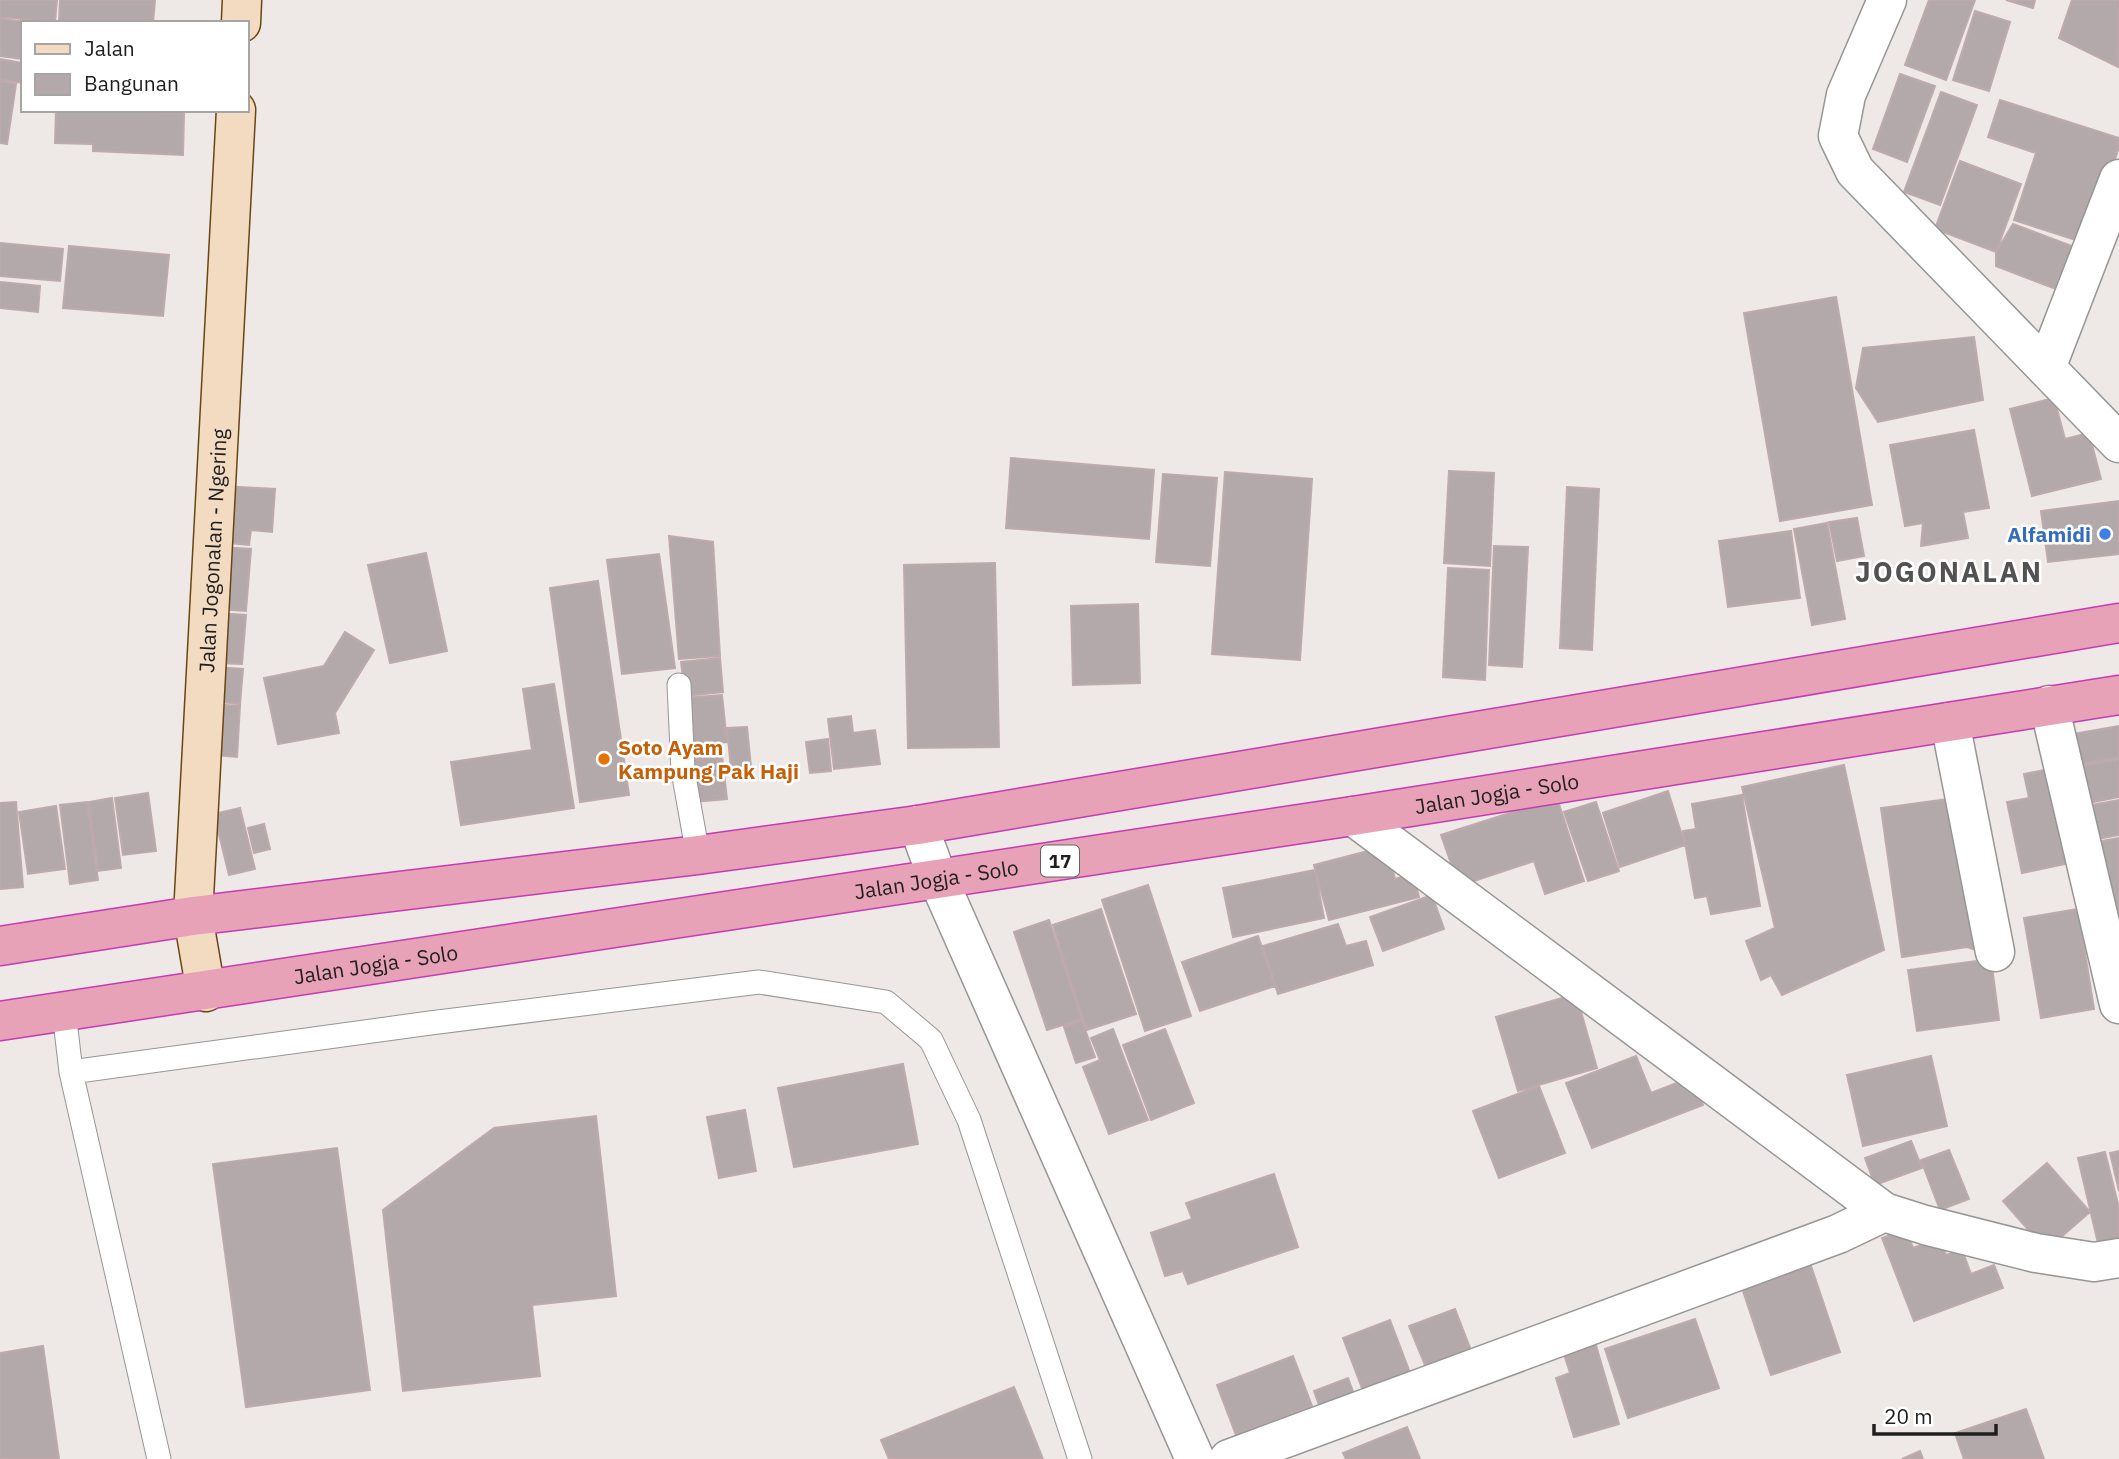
<svg xmlns="http://www.w3.org/2000/svg" width="2119" height="1459" viewBox="0 0 2119 1459" font-family="'IBM Plex Sans',sans-serif">
  <style>
    .building { fill: #b3a9aa; stroke: #beaaac; stroke-width: 2 }
    .lines { fill: none; stroke-linecap: round; stroke-linejoin: round }
    .service-casing { stroke: #969696; stroke-width: 25 }
    .minor-casing { stroke: #969696; stroke-width: 41 }
    .secondary-casing { stroke: #6a4612; stroke-width: 41 }
    .trunk-casing { stroke: #c63ab3; stroke-width: 41 }
    .service { stroke: #fff; stroke-width: 23 }
    .minor { stroke: #fff; stroke-width: 38 }
    .secondary { stroke: #f2dbc1; stroke-width: 38 }
    .trunk { stroke: #e7a2b8; stroke-width: 38 }
    .shop-dot { fill: #3f7fe0; stroke: #fff; stroke-width: 2.5 }
    .food-dot { fill: #e8710a; stroke: #fff; stroke-width: 2.5 }
    .labels { text-anchor: middle; dominant-baseline: central; stroke-width: 5; stroke-linejoin: round; paint-order: stroke }
    .shield { fill: #fff; stroke: #626262; stroke-width: 2 }
    .shield-label { font-size: 19px; font-weight: bold; fill: #1f1f1f }
    .shop-label { font-size: 21px; font-weight: bold; fill: #366cbe; stroke: #fff; text-anchor: end }
    .street-label { font-size: 21px; fill: #1f1f1f; stroke: #fff }
    .food-label { font-size: 21px; font-weight: bold; fill: #c56008; stroke: #fff; text-anchor: start }
    .district-label { font-size: 28px; font-weight: bold; letter-spacing: 2px; fill: #525252; stroke: #fff }
  </style>
  <rect width="100%" height="100%" fill="#eee8e6"/>
  <path class="building" d="M 0,0 L 57,0 L 55,22 L 0,17 Z
    M 60,0 L 155,0 L 153,23 L 59,22 Z
    M 1929,0 L 1975,0 L 1946,80 L 1905,65 Z
    M 2006,0 L 2035,0 L 2033,8 Z
    M 2072,0 L 2119,0 L 2118,67 L 2059,38 Z
    M 1975,11 L 2010,22 L 1989,91 L 1953,80 Z
    M 0,19 L 36,23 L 23,23 L 23,59 L 0,56 Z
    M 0,59 L 23,63 L 23,83 L 0,79 Z
    M 1900,74 L 1935,86 L 1907,162 L 1873,149 Z
    M 0,81 L 16,84 L 7,144 L 0,143 Z
    M 1941,92 L 1977,105 L 1940,205 L 1904,192 Z
    M 2000,100 L 2119,138 L 2119,147 L 2088,244 L 2014,220 L 2036,153 L 1988,137 Z
    M 56,110 L 184,113 L 183,155 L 93,151 L 93,144 L 55,143 Z
    M 1960,161 L 2021,184 L 1996,252 L 1935,229 Z
    M 2013,224 L 2085,251 L 2069,294 L 1996,266 L 1996,252 Z
    M 0,243 L 63,249 L 60,281 L 0,276 Z
    M 69,246 L 169,255 L 163,316 L 63,308 Z
    M 0,282 L 40,286 L 38,312 L 0,308 Z
    M 1836,297 L 1872,505 L 1780,521 L 1744,313 Z
    M 1974,337 L 1983,400 L 1878,422 L 1856,388 L 1863,348 Z
    M 2054,398 L 2065,439 L 2089,433 L 2101,479 L 2032,496 L 2010,409 Z
    M 1974,430 L 1989,508 L 1963,512 L 1968,538 L 1921,546 L 1923,523 L 1905,526 L 1890,445 Z
    M 1011,458 L 1154,470 L 1149,539 L 1006,528 Z
    M 1449,471 L 1494,473 L 1490,566 L 1444,563 Z
    M 1225,472 L 1312,479 L 1300,660 L 1212,654 Z
    M 1163,474 L 1217,478 L 1210,566 L 1156,562 Z
    M 223,486 L 275,489 L 272,532 L 251,530 L 249,545 L 219,542 Z
    M 1567,487 L 1599,489 L 1592,650 L 1560,648 Z
    M 2119,501 L 2119,554 L 2048,562 L 2041,511 Z
    M 1857,518 L 1864,556 L 1837,561 L 1829,522 Z
    M 1827,523 L 1845,619 L 1812,625 L 1794,529 Z
    M 1791,531 L 1800,598 L 1728,607 L 1719,541 Z
    M 669,536 L 713,542 L 720,656 L 679,659 Z
    M 1494,546 L 1528,547 L 1522,667 L 1489,665 Z
    M 220,547 L 251,549 L 246,611 L 216,609 Z
    M 426,553 L 447,651 L 390,663 L 368,565 Z
    M 659,554 L 675,668 L 622,674 L 607,560 Z
    M 995,563 L 999,747 L 908,748 L 904,565 Z
    M 1448,568 L 1489,570 L 1485,680 L 1443,677 Z
    M 598,581 L 629,795 L 580,802 L 550,588 Z
    M 1138,604 L 1140,683 L 1073,685 L 1071,606 Z
    M 216,613 L 246,615 L 242,664 L 213,663 Z
    M 345,632 L 374,650 L 335,713 L 339,733 L 278,744 L 264,678 L 324,666 Z
    M 720,658 L 723,692 L 685,696 L 681,662 Z
    M 213,667 L 243,669 L 240,704 L 210,701 Z
    M 554,684 L 574,808 L 461,825 L 451,762 L 532,750 L 523,689 Z
    M 722,695 L 727,742 L 689,745 L 684,698 Z
    M 210,704 L 240,706 L 237,757 L 206,754 Z
    M 851,716 L 853,733 L 875,730 L 880,764 L 834,769 L 828,719 Z
    M 2119,726 L 2119,757 L 2078,765 L 2073,734 Z
    M 747,727 L 752,777 L 732,779 L 727,728 Z
    M 828,739 L 831,771 L 810,773 L 806,742 Z
    M 722,756 L 727,799 L 694,802 L 690,759 Z
    M 2119,759 L 2119,797 L 2088,803 L 2082,766 Z
    M 1844,765 L 1884,950 L 1782,995 L 1771,975 L 1761,980 L 1746,941 L 1775,928 L 1742,787 Z
    M 2059,767 L 2079,861 L 2022,873 L 2007,802 L 2029,798 L 2024,774 Z
    M 1668,791 L 1685,845 L 1620,867 L 1603,813 Z
    M 148,793 L 156,851 L 123,855 L 115,798 Z
    M 1742,795 L 1760,906 L 1711,914 L 1707,896 L 1695,898 L 1683,831 L 1696,829 L 1692,804 Z
    M 1962,797 L 1985,953 L 1967,947 L 1902,957 L 1881,808 Z
    M 112,798 L 121,868 L 98,871 L 89,802 Z
    M 1557,798 L 1584,881 L 1545,894 L 1534,861 L 1459,886 L 1441,835 Z
    M 2119,800 L 2119,835 L 2097,839 L 2091,805 Z
    M 16,802 L 23,887 L 0,889 L 0,803 Z
    M 87,802 L 98,880 L 70,884 L 60,805 Z
    M 1596,802 L 1619,871 L 1588,881 L 1564,812 Z
    M 56,806 L 65,869 L 28,874 L 19,812 Z
    M 240,808 L 255,869 L 229,875 L 214,814 Z
    M 264,824 L 270,849 L 254,853 L 248,828 Z
    M 2119,838 L 2119,924 L 2090,843 Z
    M 1387,846 L 1395,879 L 1413,874 L 1419,897 L 1329,920 L 1314,865 Z
    M 1315,870 L 1324,918 L 1233,937 L 1223,888 Z
    M 1148,885 L 1191,1016 L 1145,1031 L 1102,900 Z
    M 1432,895 L 1444,929 L 1383,951 L 1370,917 Z
    M 1101,909 L 1136,1014 L 1087,1030 L 1053,925 Z
    M 2078,909 L 2094,1009 L 2041,1018 L 2024,918 Z
    M 1049,920 L 1082,1019 L 1047,1030 L 1014,932 Z
    M 1338,924 L 1346,946 L 1366,941 L 1373,965 L 1278,994 L 1263,946 Z
    M 1258,936 L 1275,986 L 1200,1011 L 1182,962 Z
    M 1991,959 L 1999,1020 L 1917,1031 L 1908,970 Z
    M 1576,994 L 1597,1068 L 1518,1091 L 1496,1017 Z
    M 1082,1021 L 1095,1057 L 1076,1063 L 1064,1027 Z
    M 1113,1029 L 1148,1120 L 1109,1134 L 1083,1067 L 1100,1060 L 1091,1038 Z
    M 1165,1029 L 1194,1103 L 1151,1120 L 1123,1045 Z
    M 1636,1056 L 1651,1093 L 1692,1077 L 1703,1105 L 1592,1148 L 1566,1083 Z
    M 1931,1056 L 1947,1126 L 1863,1146 L 1847,1075 Z
    M 903,1064 L 918,1144 L 794,1167 L 778,1088 Z
    M 1539,1086 L 1565,1153 L 1499,1178 L 1473,1111 Z
    M 745,1110 L 756,1171 L 719,1178 L 707,1117 Z
    M 596,1116 L 616,1296 L 532,1305 L 540,1376 L 403,1391 L 383,1210 L 494,1128 Z
    M 1911,1141 L 1922,1168 L 1875,1185 L 1865,1158 Z
    M 337,1148 L 370,1390 L 246,1407 L 213,1164 Z
    M 1949,1150 L 1969,1199 L 1940,1210 L 1921,1160 Z
    M 2119,1151 L 2119,1191 L 2110,1153 Z
    M 2105,1152 L 2119,1208 L 2119,1252 L 2101,1256 L 2078,1158 Z
    M 2047,1163 L 2090,1212 L 2046,1250 L 2003,1201 Z
    M 1274,1174 L 1298,1247 L 1188,1284 L 1183,1271 L 1165,1276 L 1151,1233 L 1192,1219 L 1186,1203 Z
    M 1906,1229 L 1913,1248 L 1939,1239 L 1946,1255 L 1962,1250 L 1971,1274 L 1994,1265 L 2003,1288 L 1914,1321 L 1882,1238 Z
    M 1810,1263 L 1840,1352 L 1771,1375 L 1741,1285 Z
    M 1455,1309 L 1472,1353 L 1427,1370 L 1409,1326 Z
    M 1695,1319 L 1719,1388 L 1628,1418 L 1605,1349 Z
    M 1390,1320 L 1415,1386 L 1368,1404 L 1343,1338 Z
    M 1595,1342 L 1619,1424 L 1574,1437 L 1556,1378 L 1570,1373 L 1563,1351 Z
    M 43,1346 L 59,1459 L 0,1459 L 0,1353 Z
    M 1293,1356 L 1312,1406 L 1236,1435 L 1217,1385 Z
    M 1348,1378 L 1359,1408 L 1325,1421 L 1314,1391 Z
    M 1014,1387 L 1043,1459 L 889,1459 L 881,1440 Z
    M 2026,1409 L 2044,1459 L 1964,1459 L 1955,1433 Z
    M 1407,1427 L 1420,1459 L 1346,1459 L 1343,1453 Z
    M 1920,1451 L 1923,1459 L 1902,1459 Z"/>
  <g class="lines">
    <g class="service-casing">
      <path id="service" d="M 679,685 L 683,771 L 698,855
        M 64,1012 L 71,1072 L 159,1459
        M 71,1072 L 430,1023 L 759,982 L 886,1002 L 931,1040 L 969,1120 L 1080,1459"/>
    </g>
    <g class="minor-casing">
      <path id="minor" d="M 1887,0 L 1846,95 L 1838,136 L 1855,171 L 2119,443
        M 2046,368 L 2119,179
        M 2049,705 L 2119,1004
        M 1950,722 L 1995,952
        M 1353,816 L 1884,1212 L 1925,1225 L 2036,1253 L 2094,1262 L 2119,1258
        M 918,825 L 938,879 L 1195,1459
        M 1229,1459 L 1838,1234 L 1884,1212"/>
    </g>
    <g class="secondary-casing">
      <g id="secondary">
        <path d="M 241,23 L 242,0"/>
        <path id="s1" d="M 206,992 L 193,916 L 236,110"/>
      </g>
    </g>
    <g class="trunk-casing">
      <g id="trunk">
        <path d="M 0,946 L 193,916 L 698,855 L 918,825 L 2119,623"/>
        <path id="s2" d="M 0,1021 L 1353,816 L 2119,695"/>
      </g>
    </g>
    <use href="#service" class="service"/>
    <use href="#minor" class="minor"/>
    <use href="#secondary" class="secondary"/>
    <use href="#trunk" class="trunk"/>
  </g>
  <circle class="shop-dot" cx="2105" cy="534" r="7"/>
  <circle class="food-dot" cx="604" cy="759" r="7"/>
  <g class="labels">
    <rect class="shield" x="1041" y="845.5" width="38" height="31" rx="5"/>
    <g class="shield-label">
      <text x="1060" y="861">17</text>
    </g>
    <g class="shop-label">
      <text x="2091" y="534">Alfamidi</text>
    </g>
    <g class="street-label">
      <text stroke="none"><textPath href="#s1" startOffset="443">Jalan Jogonalan - Ngering</textPath></text>
      <text stroke="none"><textPath href="#s2" startOffset="1514">Jalan Jogja - Solo</textPath></text>
      <text stroke="none"><textPath href="#s2" startOffset="947">Jalan Jogja - Solo</textPath></text>
      <text stroke="none"><textPath href="#s2" startOffset="380">Jalan Jogja - Solo</textPath></text>
    </g>
    <g class="food-label">
      <text x="618" y="747">Soto Ayam<tspan x="618" dy="24">Kampung Pak Haji</tspan></text>
    </g>
    <g class="district-label">
      <text x="1949" y="571">JOGONALAN</text>
    </g>
  </g>
  <rect x="21" y="21" width="228" height="91" fill="#ffffff" stroke="#a5a5a5" stroke-width="2"/>
  <rect x="35" y="44" width="35" height="10" fill="#f2dbc1" stroke="#a5a5a5" stroke-width="2"/>
  <text x="84" y="56" font-size="21" fill="#1f1f1f">Jalan</text>
  <rect x="35" y="74" width="35" height="21" fill="#b3a9aa" stroke="#a5a5a5" stroke-width="2"/>
  <text x="84" y="91" font-size="21" fill="#1f1f1f">Bangunan</text>
  <path d="M1874 1424v10h122v-10" fill="none" stroke="#1f1f1f" stroke-width="3.5"/>
  <text x="1884" y="1424" font-size="21" fill="#1f1f1f" stroke="#ffffff" stroke-width="5" paint-order="stroke">20 m</text>
</svg>
